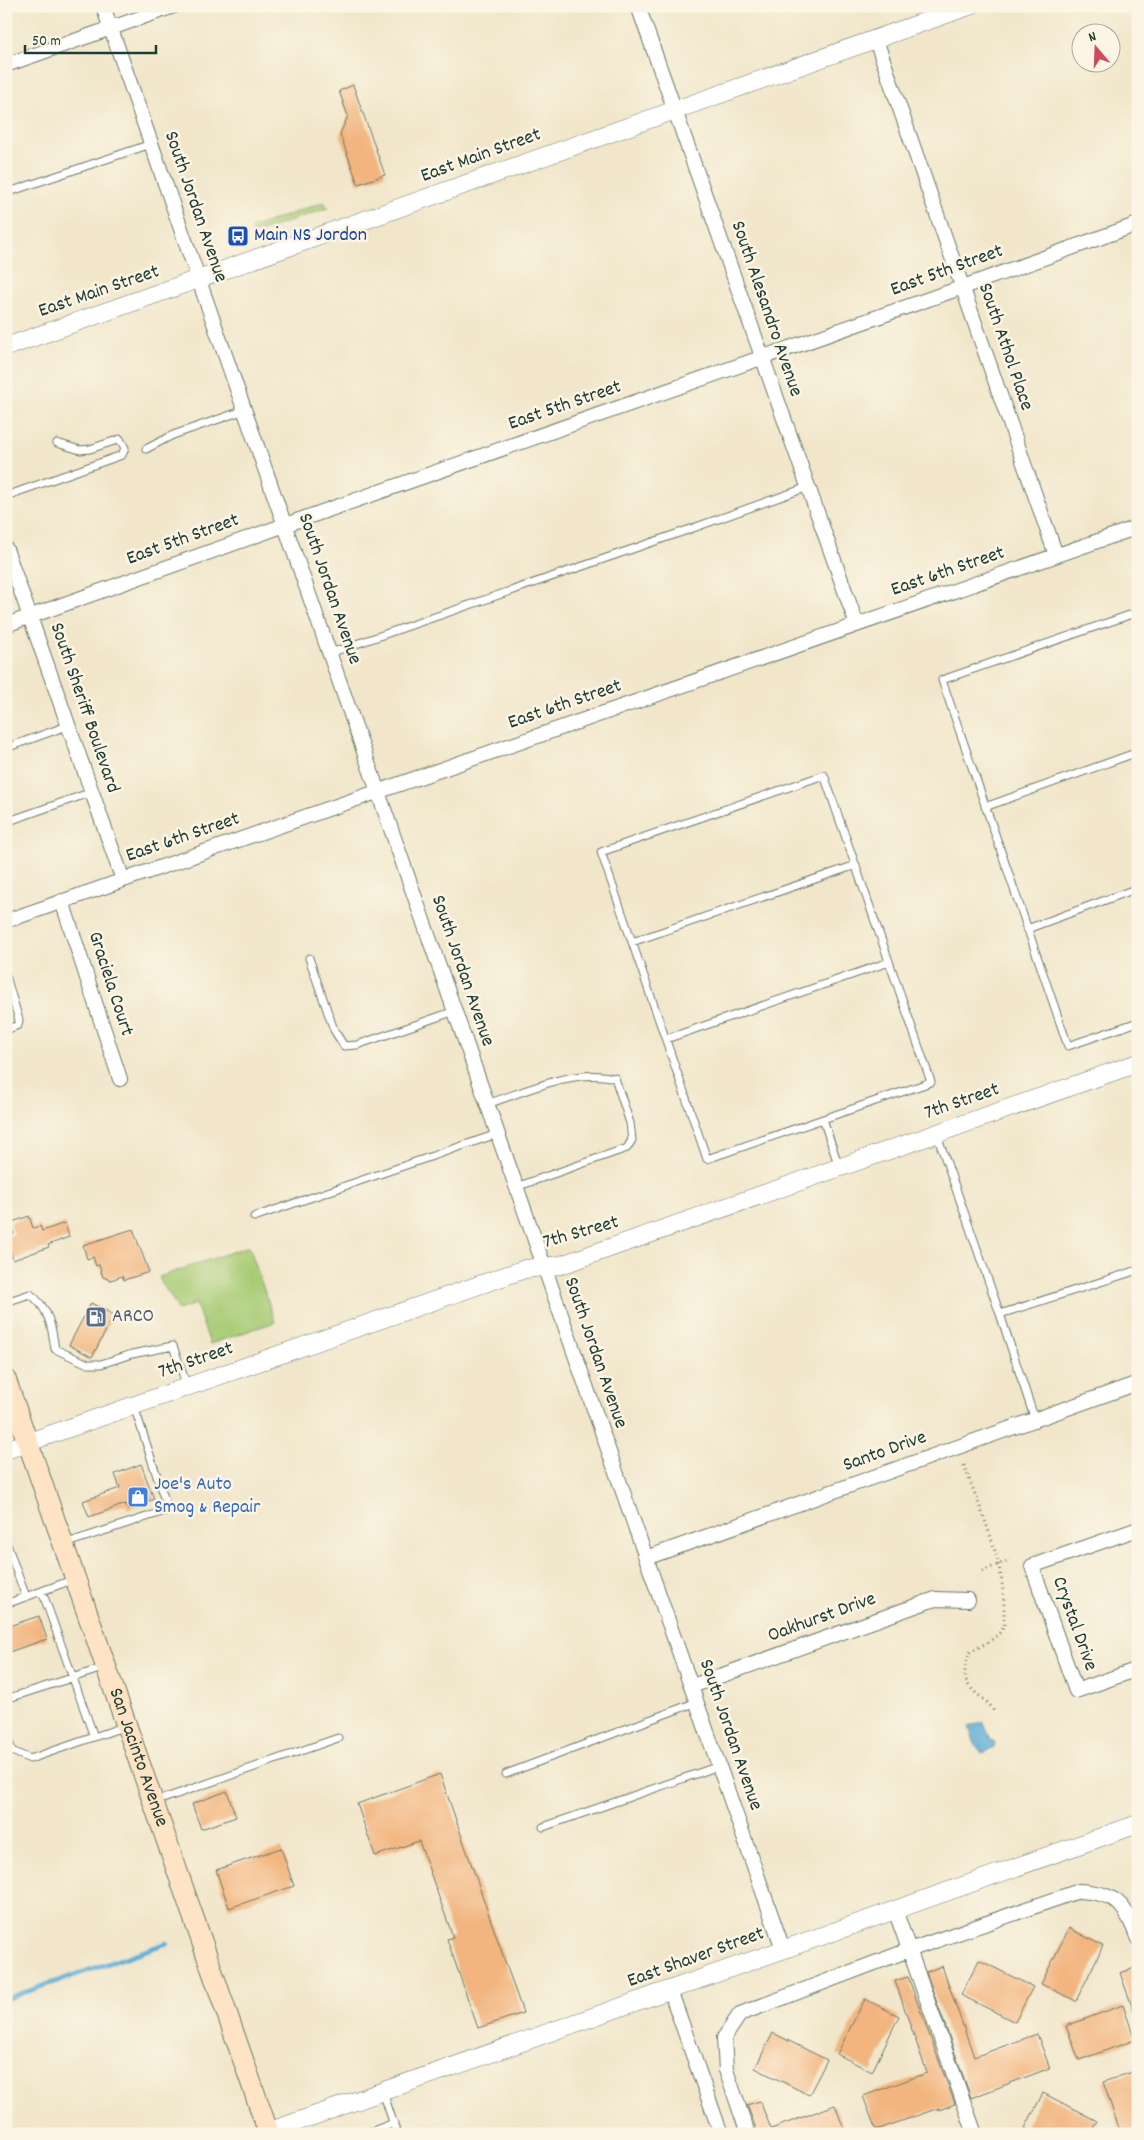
<svg xmlns="http://www.w3.org/2000/svg" width="1144" height="2140" viewBox="0 0 1144 2140" font-family="Dekko,sans-serif">
  <style>
    .green { fill: #a7cb74; stroke: #638454 }
    .water { fill: #5badd6; stroke: #3d7585 }
    .lines { fill: none; stroke-linecap: round; stroke-linejoin: round }
    .stream { stroke: #5badd6; stroke-width: 5 }
    .building { fill: #f2b57f }
    .service-casing { stroke: #687868; stroke-width: 9 }
    .minor-casing { stroke: #687868; stroke-width: 16 }
    .tertiary-casing { stroke: #687868; stroke-width: 19 }
    .secondary-casing { stroke: #687868; stroke-width: 22 }
    .path { stroke: #687868; stroke-width: 3; stroke-dasharray: 1 4; stroke-linecap: butt }
    .service { stroke: #fff; stroke-width: 7 }
    .minor { stroke: #fff; stroke-width: 14 }
    .tertiary { stroke: #fff; stroke-width: 18 }
    .secondary { stroke: #fee4c5; stroke-width: 20 }
    .labels { text-anchor: middle; dominant-baseline: central; stroke-width: 5; stroke-linejoin: round; paint-order: stroke }
    .street-label { font-size: 20px; fill: #1f3d34; stroke: #fcf5e5 }
    .transit-label { font-size: 20px; fill: #164399; stroke: #fcf5e5; text-anchor: start }
    .service-label { font-size: 20px; fill: #4e5e75; stroke: #fcf5e5; text-anchor: start }
    .shop-label { font-size: 20px; fill: #366cbe; stroke: #fcf5e5; text-anchor: start }
  </style>
  <rect width="100%" height="100%" fill="#fcf5e5"/>
  <filter id="ink" filterUnits="userSpaceOnUse"><feTurbulence type="fractalNoise" baseFrequency=".02" numOctaves="2"/><feDisplacementMap in="SourceGraphic" scale="10" xChannelSelector="R" yChannelSelector="G"/><feConvolveMatrix kernelMatrix="1 2 1 2 8 2 1 2 1" color-interpolation-filters="sRGB"/></filter>
  <filter id="wash" filterUnits="userSpaceOnUse"><feTurbulence type="fractalNoise" baseFrequency=".0096" numOctaves="4" result="noise"/><feDisplacementMap in="SourceGraphic" scale="20" xChannelSelector="R" yChannelSelector="G"/><feGaussianBlur stdDeviation="1.12" result="paint"/><feColorMatrix in="noise" values="0 0 0 0 0 0 0 0 0 0 0 0 0 0 0 0 0 1.4 0 .05"/><feComposite in="paint" operator="in"/></filter>
  <g filter="url(#wash)">
    <rect width="100%" height="100%" fill="#f1e6ca"/>
    <path class="green" d="M 324,202 L 328,208 L 253,234 L 251,228 Z
      M 249,1246 L 275,1322 L 210,1344 L 196,1304 L 178,1310 C 173,1297 164,1290 159,1277 Z"/>
    <path class="water" d="M 984,1722 L 991,1740 L 995,1742 L 994,1748 L 983,1754 L 975,1744 L 969,1727 Z"/>
    <g class="lines">
      <path class="stream" d="M 6,1999 L 167,1943"/>
    </g>
    <g id="blocks">
      <path class="building" d="M 353,85 L 385,175 L 358,184 L 340,134 L 348,116 L 339,91 Z
        M 29,1216 L 33,1228 L 40,1226 L 42,1231 L 65,1223 L 69,1237 L 48,1245 L 49,1247 L 13,1260 L 6,1240 L 6,1237 L 14,1234 L 10,1223 Z
        M 133,1229 L 149,1272 L 124,1280 L 122,1276 L 111,1280 L 103,1277 L 99,1265 L 96,1266 L 93,1257 L 87,1259 L 83,1245 Z
        M 91,1303 L 114,1315 L 92,1357 L 69,1345 Z
        M 141,1464 L 154,1499 L 127,1509 L 126,1504 L 89,1517 L 83,1501 L 120,1488 L 115,1474 Z
        M 39,1616 L 47,1639 L 6,1653 L 6,1627 Z
        M 440,1774 L 523,2013 L 478,2028 L 447,1939 L 453,1937 L 419,1841 L 375,1856 L 357,1804 Z
        M 227,1791 L 236,1817 L 201,1829 L 192,1804 Z
        M 281,1848 L 294,1886 L 229,1908 L 216,1870 Z
        M 1069,1928 L 1103,1946 L 1076,2001 L 1041,1984 Z
        M 979,1960 L 1033,1987 L 1015,2022 L 961,1995 Z
        M 942,1966 L 974,2057 L 1037,2034 L 1050,2068 L 971,2098 L 926,1972 Z
        M 1135,1968 L 1138,1976 L 1138,2017 L 1136,2017 L 1120,1973 Z
        M 908,1977 L 955,2104 L 939,2110 L 939,2108 L 876,2130 L 863,2096 L 927,2073 L 895,1981 Z
        M 865,1999 L 899,2016 L 872,2072 L 837,2054 Z
        M 1123,2005 L 1135,2040 L 1079,2060 L 1066,2026 Z
        M 773,2033 L 827,2060 L 809,2095 L 755,2068 Z
        M 1138,2070 L 1138,2134 L 1121,2134 L 1103,2082 Z
        M 1043,2093 L 1097,2121 L 1090,2134 L 1036,2134 L 1025,2128 Z
        M 760,2101 L 771,2129 L 835,2105 L 846,2134 L 758,2134 L 747,2105 Z"/>
    </g>
  </g>
  <g filter="url(#ink)">
    <use href="#blocks" fill-opacity="0" stroke="#687868" stroke-width="1"/>
    <g class="lines">
      <g class="service-casing">
        <path id="service" d="M 6,193 L 151,144
          M 146,449 L 173,435 L 245,410
          M 6,496 L 122,455 L 125,448 L 120,439 L 90,449 L 80,450 L 57,443
          M 1138,612 L 942,680 L 1068,1046 L 1138,1022
          M 330,653 L 682,532 L 808,487
          M 6,736 L 10,747
          M 6,748 L 67,726
          M 985,807 L 1138,752
          M 6,822 L 92,792
          M 1027,929 L 1138,888
          M 632,942 L 856,865
          M 309,958 L 334,1030 L 344,1046 L 357,1045 L 455,1011
          M 6,976 L 19,1020 L 18,1025 L 6,1030
          M 666,1039 L 889,962
          M 487,1104 C 527,1091 573,1068 615,1078 L 630,1123 L 632,1140 L 627,1148 L 516,1187
          M 823,1119 L 707,1159 L 601,852 L 824,775 L 931,1082 L 823,1119 L 839,1167
          M 937,1135 L 1000,1314
          M 254,1217 L 497,1134
          M 6,1302 L 30,1294 C 49,1307 52,1328 55,1349 L 88,1364 L 101,1364 L 132,1354 L 173,1346 L 187,1386
          M 1035,1420 L 1000,1314 L 1138,1270
          M 6,1542 L 26,1597
          M 64,1544 L 168,1510 L 134,1406
          M 42,1591 L 94,1737
          M 6,1604 L 75,1579
          M 6,1699 L 106,1667
          M 6,1734 L 12,1751
          M 6,1753 L 12,1751 L 30,1759 L 126,1726
          M 506,1774 L 697,1702
          M 154,1802 L 338,1738
          M 543,1827 L 719,1766
          M 383,2092 L 397,2134
          M 365,2134 L 394,2123"/>
      </g>
      <g class="minor-casing">
        <path id="minor" d="M 103,6 L 783,1949
          M 638,6 L 857,625
          M 876,40 L 1056,555
          M 6,65 L 174,6
          M 6,549 L 123,880
          M 6,625 L 285,525 L 963,287 L 1138,224
          M 62,901 L 120,1079
          M 6,921 L 1138,527
          M 1138,1529 L 1032,1566 L 1076,1691 L 1138,1669
          M 646,1558 L 1138,1383
          M 692,1686 L 935,1599 L 968,1600
          M 895,1910 L 975,2134
          M 670,1990 L 721,2134
          M 748,2134 L 726,2070 L 724,2038 L 740,2014 L 909,1950 L 1079,1891 C 1117,1893 1125,1904 1138,1939"/>
      </g>
      <g class="tertiary-casing">
        <path id="tertiary" d="M 6,347 L 969,6
          M 6,1450 L 525,1269 L 561,1265 L 1138,1063
          M 268,2132 L 1138,1824"/>
      </g>
      <g class="secondary-casing">
        <g id="secondary">
          <path id="s1" d="M 6,1380 L 269,2134"/>
        </g>
      </g>
      <path class="path" d="M 964,1465 C 981,1512 1004,1559 1004,1610 C 1004,1614 1005,1621 1004,1625 C 1000,1639 980,1645 969,1653 C 967,1659 965,1666 965,1672 C 964,1692 987,1696 994,1712
        M 982,1571 L 1010,1560"/>
      <use href="#service" class="service"/>
      <use href="#minor" class="minor"/>
      <use href="#tertiary" class="tertiary"/>
      <use href="#secondary" class="secondary"/>
    </g>
  </g>
  <defs>
    <g id="bus-square" transform="scale(1.125)"><rect x="-9" y="-9" width="18" height="18" rx="4" fill="#1a4fb4" stroke="#fcf5e5"/><path d="M-5-6H5V4H4V6H2V4H-2V6H-4V4H-5ZM-3.5-4V0h7V-4ZM-3.5 1.2v1.5H-2V1.2ZM2 1.2v1.5H3.5V1.2Z" fill="#fff"/></g>
    <g id="fuel-square" transform="scale(1.125)"><rect x="-9" y="-9" width="18" height="18" rx="4" fill="#5c6f8a" stroke="#fcf5e5"/><path d="M-5.5-6h7V0h2V4h1.3V-2.5L3-4.5l.8-.8L6-3V5H2.5V1h-1V6h-7ZM-4.2-4.7v3.2H.2V-4.7Z" fill="#fff"/></g>
    <g id="shop-square" transform="scale(1.125)"><rect x="-9" y="-9" width="18" height="18" rx="4" fill="#3f7fe0" stroke="#fcf5e5"/><path d="M-5-2.5h2.3a2.7 3.5 0 0 1 5.4 0H5L5.5 6h-11ZM-1.5-2.5h3a1.5 2.3 0 0 0-3 0Z" fill="#fff"/></g>
  </defs>
  <g fill-rule="evenodd">
    <use href="#bus-square" x="238" y="236"/>
    <use href="#fuel-square" x="96" y="1317"/>
    <use href="#shop-square" x="138" y="1497"/>
  </g>
  <g class="labels">
    <g class="street-label">
      <text transform="translate(481 156) rotate(-20)">East Main Street</text>
      <text transform="translate(195 207) rotate(71)">South Jordan Avenue</text>
      <text transform="translate(947 271) rotate(-20)">East 5th Street</text>
      <text transform="translate(99 292) rotate(-19)">East Main Street</text>
      <text transform="translate(766 309) rotate(71)">South Alesandro Avenue</text>
      <text transform="translate(1005 347) rotate(71)">South Athol Place</text>
      <text transform="translate(565 406) rotate(-19)">East 5th Street</text>
      <text transform="translate(183 540) rotate(-20)">East 5th Street</text>
      <text transform="translate(948 572) rotate(-19)">East 6th Street</text>
      <text transform="translate(329 589) rotate(71)">South Jordan Avenue</text>
      <text transform="translate(565 705) rotate(-19)">East 6th Street</text>
      <text transform="translate(84 708) rotate(71)">South Sheriff Boulevard</text>
      <text transform="translate(183 838) rotate(-19)">East 6th Street</text>
      <text transform="translate(462 971) rotate(71)">South Jordan Avenue</text>
      <text transform="translate(110 984) rotate(72)">Graciela Court</text>
      <text transform="translate(962 1102) rotate(-19)">7th Street</text>
      <text transform="translate(581 1233) rotate(-16)">7th Street</text>
      <text transform="translate(595 1353) rotate(71)">South Jordan Avenue</text>
      <text transform="translate(196 1361) rotate(-19)">7th Street</text>
      <text transform="translate(885 1452) rotate(-20)">Santo Drive</text>
      <text transform="translate(822 1618) rotate(-20)">Oakhurst Drive</text>
      <text transform="translate(1074 1624) rotate(70)">Crystal Drive</text>
      <text transform="translate(730 1735) rotate(71)">South Jordan Avenue</text>
      <text stroke="none"><textPath href="#s1" startOffset="400">San Jacinto Avenue</textPath></text>
      <text transform="translate(696 1958) rotate(-20)">East Shaver Street</text>
    </g>
    <g class="transit-label">
      <text x="254" y="236">Main NS Jordon</text>
    </g>
    <g class="service-label">
      <text x="112" y="1317">ARCO</text>
    </g>
    <g class="shop-label">
      <text x="154" y="1485">Joe's Auto<tspan x="154" dy="23">Smog &amp; Repair</tspan></text>
    </g>
  </g>
  <rect width="1144" height="2140" fill="none" stroke="#fcf5e5" stroke-width="25"/>
  <g transform="translate(1096 48) rotate(341)"><circle r="24" fill="#fcf5e5" stroke="#a4ab9e"/>
  <path d="M0-4L9 19L0 12L-9 19Z" fill="#d1495b"/>
  <text y="-8" font-size="14" font-weight="bold" text-anchor="middle" fill="#1f3d34">N</text>
  </g>
  <path d="M25 45v8h131v-8" fill="none" stroke="#1f3d34" stroke-width="2.5"/>
  <text x="32" y="45" font-size="15" fill="#1f3d34" stroke="#fcf5e5" stroke-width="4" paint-order="stroke">50 m</text>
</svg>
